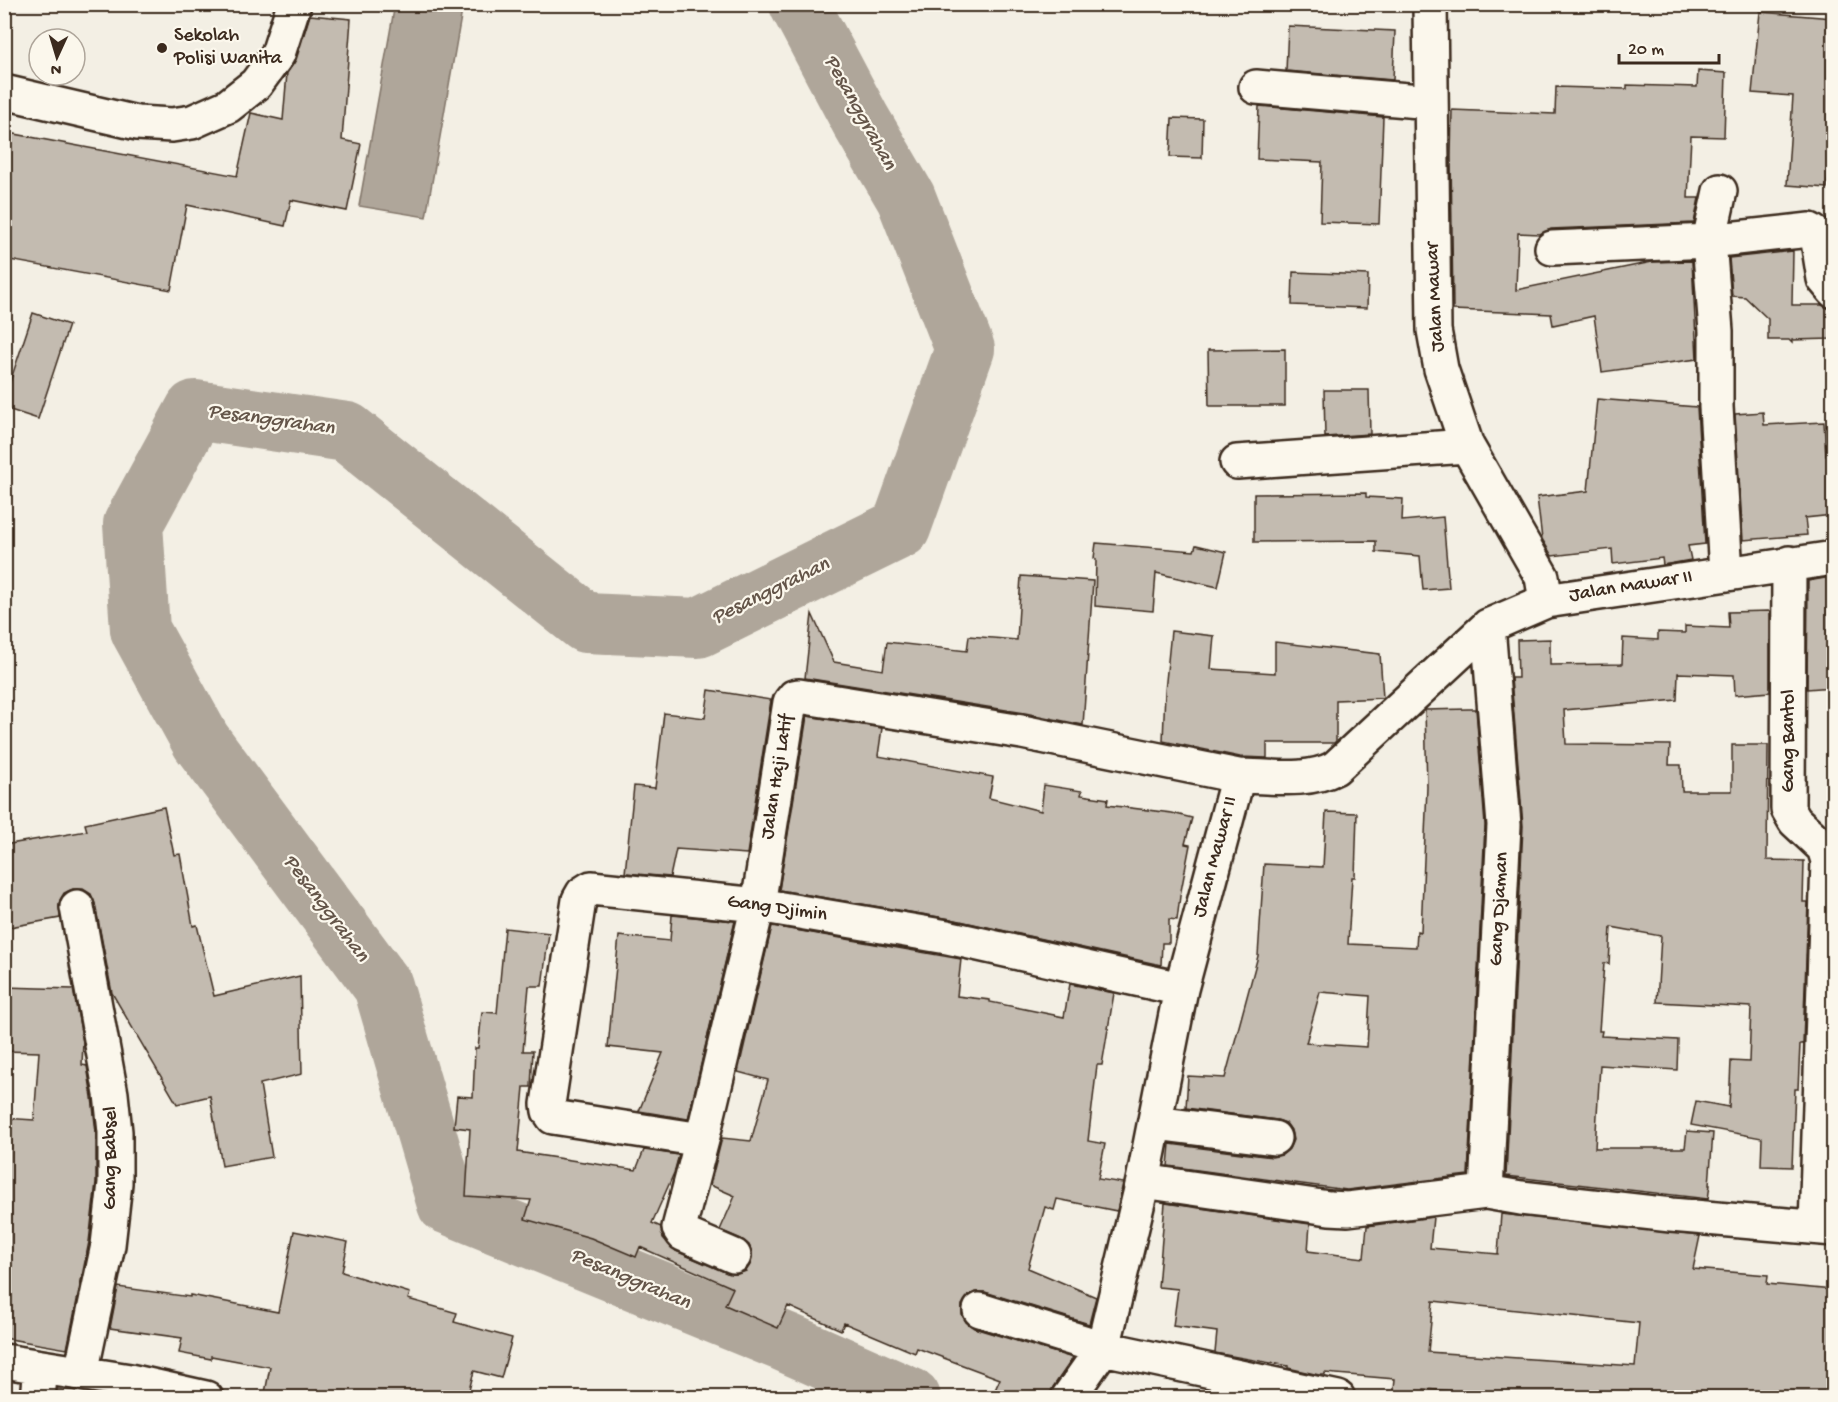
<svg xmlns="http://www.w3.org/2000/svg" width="1838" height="1402" viewBox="0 0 1838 1402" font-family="'Gochi Hand',sans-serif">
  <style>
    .water { fill: #afa69a; stroke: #817468; stroke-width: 1.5 }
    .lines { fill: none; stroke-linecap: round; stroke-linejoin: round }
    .river { stroke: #afa69a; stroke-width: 60 }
    .building { fill: #c3bbb0; stroke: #3b2a1e; stroke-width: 1.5; fill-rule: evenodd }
    .minor-casing { stroke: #3b2a1e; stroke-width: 38 }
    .minor { stroke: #fbf7ec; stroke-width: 33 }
    .poi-dot { fill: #3b2a1e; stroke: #fbf7ec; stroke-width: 2 }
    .labels { text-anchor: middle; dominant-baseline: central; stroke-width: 4.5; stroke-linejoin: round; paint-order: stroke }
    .poi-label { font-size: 20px; fill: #3b2a1e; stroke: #fbf7ec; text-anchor: start }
    .street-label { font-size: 20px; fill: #3b2a1e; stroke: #fbf7ec }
    .water-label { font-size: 21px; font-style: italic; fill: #645549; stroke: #fbf7ec }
  </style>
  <rect width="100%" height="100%" fill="#f3efe4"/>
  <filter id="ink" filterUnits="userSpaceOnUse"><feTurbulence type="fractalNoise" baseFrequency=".0167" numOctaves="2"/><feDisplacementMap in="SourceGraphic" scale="12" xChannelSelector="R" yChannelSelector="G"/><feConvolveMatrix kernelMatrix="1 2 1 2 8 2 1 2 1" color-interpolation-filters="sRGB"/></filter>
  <g filter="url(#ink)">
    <path class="water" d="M 395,4 L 463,5 L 426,217 L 359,206 Z"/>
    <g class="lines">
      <path class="river" d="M 799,4 L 861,121 L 906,198 L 965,349 L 901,528 L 698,628 L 586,623 L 347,432 L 195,410 L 133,524 L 140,630 L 201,741 L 383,986 L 447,1204 L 785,1342 L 911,1398"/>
    </g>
    <path class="building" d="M 1760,12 L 1833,18 L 1833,107 L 1827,188 L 1787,185 L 1793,96 L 1752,93 Z
      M 310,15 L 351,19 L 342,140 L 361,144 L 347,211 L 291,200 L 285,226 L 187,205 L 171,290 L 4,259 L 4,132 L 237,176 L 251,113 L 283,120 L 287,73 L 296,60 Z
      M 1288,26 L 1395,31 L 1393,80 L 1286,71 Z
      M 1698,71 L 1726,73 L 1724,137 L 1691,136 L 1688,198 L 1699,198 L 1694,223 L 1551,229 L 1540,234 L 1518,233 L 1516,290 L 1652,262 L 1692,261 L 1697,359 L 1602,372 L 1594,316 L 1553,325 L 1551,314 L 1453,310 L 1451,156 L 1452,110 L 1555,114 L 1556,87 L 1627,89 L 1627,85 L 1697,87 Z
      M 1259,106 L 1383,117 L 1379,224 L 1320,222 L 1322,162 L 1257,159 Z
      M 1172,118 L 1203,119 L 1202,158 L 1170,157 Z
      M 1793,251 L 1792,305 L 1822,305 L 1831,309 L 1832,339 L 1792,340 L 1792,343 L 1789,340 L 1768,340 L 1768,319 L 1745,297 L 1732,296 L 1729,258 Z
      M 1293,272 L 1368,275 L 1367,308 L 1292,305 Z
      M 33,313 L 69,325 L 38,419 L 4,408 L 4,400 Z
      M 1285,349 L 1285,406 L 1209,406 L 1208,350 Z
      M 1324,390 L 1369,390 L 1370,434 L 1325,437 Z
      M 1597,399 L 1697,407 L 1705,544 L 1688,546 L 1691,560 L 1663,565 L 1662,558 L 1613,564 L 1612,549 L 1552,556 L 1542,539 L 1537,497 L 1588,491 Z
      M 1763,412 L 1764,425 L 1824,422 L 1826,456 L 1833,456 L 1833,515 L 1805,518 L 1807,535 L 1743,540 L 1735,414 Z
      M 1366,493 L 1366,497 L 1403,499 L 1402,521 L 1443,517 L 1449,588 L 1423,590 L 1420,556 L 1376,552 L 1376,541 L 1254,542 L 1254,494 Z
      M 1096,543 L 1194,551 L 1196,545 L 1226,552 L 1218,587 L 1156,573 L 1153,611 L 1095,606 L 1096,559 L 1094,558 Z
      M 1021,576 L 1093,581 L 1083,725 L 1025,713 L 805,678 L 812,614 L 834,662 L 883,670 L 887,642 L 967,651 L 969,636 L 1017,640 Z
      M 1831,577 L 1833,577 L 1833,687 L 1807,689 L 1808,581 Z
      M 1770,611 L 1770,692 L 1735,695 L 1734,675 L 1678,673 L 1677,700 L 1564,710 L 1566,744 L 1670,745 L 1669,765 L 1681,765 L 1682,791 L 1732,791 L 1732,745 L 1768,745 L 1767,860 L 1804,861 L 1803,902 L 1808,902 L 1803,1044 L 1800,1044 L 1798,1089 L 1795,1089 L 1792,1167 L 1761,1166 L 1762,1138 L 1691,1125 L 1696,1101 L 1729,1107 L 1731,1061 L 1749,1062 L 1751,1007 L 1657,1002 L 1661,936 L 1611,927 L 1609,964 L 1604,963 L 1599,1031 L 1602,1031 L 1601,1036 L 1678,1040 L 1677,1070 L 1600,1065 L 1595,1148 L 1685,1148 L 1687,1131 L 1713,1133 L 1709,1185 L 1710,1185 L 1708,1199 L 1506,1176 L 1523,826 L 1511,678 L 1518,678 L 1517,640 L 1550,639 L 1550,665 L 1622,664 L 1623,638 L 1658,640 L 1658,632 L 1685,633 L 1685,626 L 1729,628 L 1728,612 Z
      M 1171,631 L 1214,636 L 1211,669 L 1275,673 L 1275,642 L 1380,654 L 1383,698 L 1336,700 L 1336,741 L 1334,743 L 1267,743 L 1267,758 L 1240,757 L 1163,741 L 1165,691 Z
      M 709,690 L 771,700 L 747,854 L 676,849 L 670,877 L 625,873 L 634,786 L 655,788 L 664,713 L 705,718 Z
      M 1468,709 L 1476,709 L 1485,825 L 1468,1175 L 1347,1190 L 1168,1166 L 1170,1144 L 1272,1157 L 1282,1155 L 1289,1149 L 1293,1140 L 1291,1130 L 1286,1123 L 1277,1120 L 1186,1108 L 1188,1076 L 1225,1078 L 1258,956 L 1264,864 L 1323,867 L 1326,812 L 1357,813 L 1355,877 L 1352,877 L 1348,944 L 1416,947 L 1417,931 L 1421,932 L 1427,787 L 1425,710 ZM 1320,992 L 1370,996 L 1367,1047 L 1306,1043 Z
      M 807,716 L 882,728 L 878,756 L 993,777 L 989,798 L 1041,811 L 1044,785 L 1082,791 L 1081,795 L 1108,799 L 1107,805 L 1172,813 L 1192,818 L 1185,844 L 1190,845 L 1180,896 L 1177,920 L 1169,919 L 1169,943 L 1162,943 L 1161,965 L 951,919 L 779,890 Z
      M 164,807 L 174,855 L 180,854 L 193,926 L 197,925 L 214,996 L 300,976 L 302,1074 L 260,1084 L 272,1157 L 222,1166 L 210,1096 L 177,1104 L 112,993 L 95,904 L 91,894 L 83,889 L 73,889 L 64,893 L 60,900 L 60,918 L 4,928 L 4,845 L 87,831 L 85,824 Z
      M 672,915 L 735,921 L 688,1119 L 639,1111 L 663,1053 L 608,1047 L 619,936 L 670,941 Z
      M 772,926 L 961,959 L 957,996 L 990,1000 L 990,1002 L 1064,1017 L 1070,984 L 1114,993 L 1102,1065 L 1097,1065 L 1088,1141 L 1105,1144 L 1098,1179 L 1123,1183 L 1117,1211 L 1057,1199 L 1054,1210 L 1045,1207 L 1028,1268 L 1096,1297 L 1089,1324 L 985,1292 L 975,1292 L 968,1296 L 962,1305 L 962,1315 L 966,1322 L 974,1328 L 1073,1358 L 1053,1387 L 1049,1398 L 1012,1398 L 995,1390 L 1000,1379 L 917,1348 L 915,1353 L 844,1323 L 841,1330 L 788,1306 L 778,1328 L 725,1305 L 733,1288 L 640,1247 L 636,1257 L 591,1238 L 525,1219 L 531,1200 L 466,1196 L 470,1129 L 454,1127 L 457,1096 L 473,1097 L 475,1048 L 478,1048 L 482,1012 L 497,1013 L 505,928 L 549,933 L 542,986 L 529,986 L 523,1051 L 533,1051 L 531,1087 L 524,1087 L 518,1152 L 636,1170 L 644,1150 L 679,1155 L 674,1173 L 652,1223 L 661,1227 L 663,1238 L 676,1251 L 727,1273 L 737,1274 L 746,1271 L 751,1263 L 752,1253 L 749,1245 L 741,1239 L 720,1230 L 735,1196 L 710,1185 L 722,1138 L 751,1141 L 768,1080 L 738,1072 Z
      M 4,987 L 73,989 L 83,1042 L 82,1065 L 87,1066 L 92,1097 L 96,1133 L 96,1182 L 89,1242 L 67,1349 L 4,1338 L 4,1118 L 34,1120 L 39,1052 L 4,1051 Z
      M 1165,1203 L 1310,1224 L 1308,1251 L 1364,1258 L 1367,1226 L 1433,1217 L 1430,1248 L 1498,1254 L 1501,1214 L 1700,1236 L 1693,1269 L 1768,1275 L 1767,1284 L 1833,1290 L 1833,1397 L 1783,1393 L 1782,1398 L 1495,1398 L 1495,1394 L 1424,1389 L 1423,1398 L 1393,1398 L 1395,1379 L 1325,1373 L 1325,1375 L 1319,1375 L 1288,1368 L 1288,1366 L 1215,1353 L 1217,1332 L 1173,1326 L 1178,1289 L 1158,1287 ZM 1433,1301 L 1639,1323 L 1635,1366 L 1428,1352 Z
      M 294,1231 L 348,1242 L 342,1272 L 410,1293 L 408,1299 L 457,1313 L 454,1322 L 512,1338 L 501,1378 L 474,1371 L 467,1398 L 264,1398 L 270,1367 L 211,1356 L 211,1359 L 179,1353 L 182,1338 L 110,1328 L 118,1287 L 190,1297 L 190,1295 L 278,1312 Z"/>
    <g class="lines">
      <g class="minor-casing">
        <path id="minor" d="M 1430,4 L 1434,330 L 1441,369 L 1467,446 L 1542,577 L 1546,601
          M 1256,87 L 1431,102
          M 4,92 L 137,123 L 172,125 L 192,122 L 228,106 L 256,84 L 278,54 L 294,4
          M 1720,191 L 1709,241 L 1716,331 L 1716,407 L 1726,573
          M 1552,248 L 1709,241 L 1810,230 L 1817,235 L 1824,279 L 1834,291
          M 1237,462 L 1467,446
          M 1789,563 L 1788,809 L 1795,821 L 1824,848 L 1828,861 L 1816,1227
          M 77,907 L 111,1094 L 115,1132 L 115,1183 L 108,1245 L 81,1373
          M 1155,1123 L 1274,1138
          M 702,1140 L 553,1117 L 549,1111 L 548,1104 L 579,900 L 583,893 L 591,888 L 758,905 L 947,937 L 1181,989
          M 1143,1181 L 1329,1208 L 1348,1209 L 1486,1192 L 1521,1198 L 1671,1215 L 1834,1229
          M 1486,1192 L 1504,825 L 1488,626
          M 734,1256 L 683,1234 L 679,1228 L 702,1140 L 758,905 L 790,702 L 794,697 L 799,696 L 1022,732 L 1238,776
          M 980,1310 L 1103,1348 L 1338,1398
          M 4,1361 L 130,1381 L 206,1398
          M 38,1398 L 41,1367
          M 1068,1398 L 1103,1348 L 1143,1181 L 1181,989 L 1238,776 C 1269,776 1307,783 1335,768 L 1488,626 L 1546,601 L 1834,558"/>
      </g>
      <use href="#minor" class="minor"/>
    </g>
  </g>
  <circle class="poi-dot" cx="162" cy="48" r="6"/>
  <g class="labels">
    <g class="poi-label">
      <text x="174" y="36">Sekolah<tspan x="174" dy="23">Polisi Wanita</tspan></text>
    </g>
    <g class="street-label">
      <text transform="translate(1436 297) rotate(-93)">Jalan Mawar</text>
      <text transform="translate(1631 587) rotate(-9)">Jalan Mawar II</text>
      <text transform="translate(1789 741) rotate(-90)">Gang Bantol</text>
      <text transform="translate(778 777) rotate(-81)">Jalan Haji Latif</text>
      <text transform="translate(1216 857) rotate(-75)">Jalan Mawar II</text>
      <text transform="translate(777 909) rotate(8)">Gang Djimin</text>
      <text transform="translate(1500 909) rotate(-87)">Gang Djaman</text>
      <text transform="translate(111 1158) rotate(-90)">Gang Babsel</text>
    </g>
    <g class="water-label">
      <text transform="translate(859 113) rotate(61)">Pesanggrahan</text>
      <text transform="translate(271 421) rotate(8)">Pesanggrahan</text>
      <text transform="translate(771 592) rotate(-26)">Pesanggrahan</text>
      <text transform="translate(325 909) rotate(53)">Pesanggrahan</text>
      <text transform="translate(630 1280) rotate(23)">Pesanggrahan</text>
    </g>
  </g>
  <rect width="1838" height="1402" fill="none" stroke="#fbf7ec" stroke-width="24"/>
  <rect x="12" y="12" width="1814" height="1378" fill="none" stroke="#3b2a1e" stroke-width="2" filter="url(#ink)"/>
  <g transform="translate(57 57) rotate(184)"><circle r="28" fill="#fbf7ec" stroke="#aea59a" stroke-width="1.5"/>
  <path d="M0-4.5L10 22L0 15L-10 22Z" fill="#3b2a1e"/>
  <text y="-9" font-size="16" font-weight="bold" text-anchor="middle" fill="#3b2a1e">N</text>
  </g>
  <path d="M1619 54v9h100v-9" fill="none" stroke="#3b2a1e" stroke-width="3"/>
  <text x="1628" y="54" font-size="18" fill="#3b2a1e" stroke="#fbf7ec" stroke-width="4.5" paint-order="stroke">20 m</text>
</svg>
